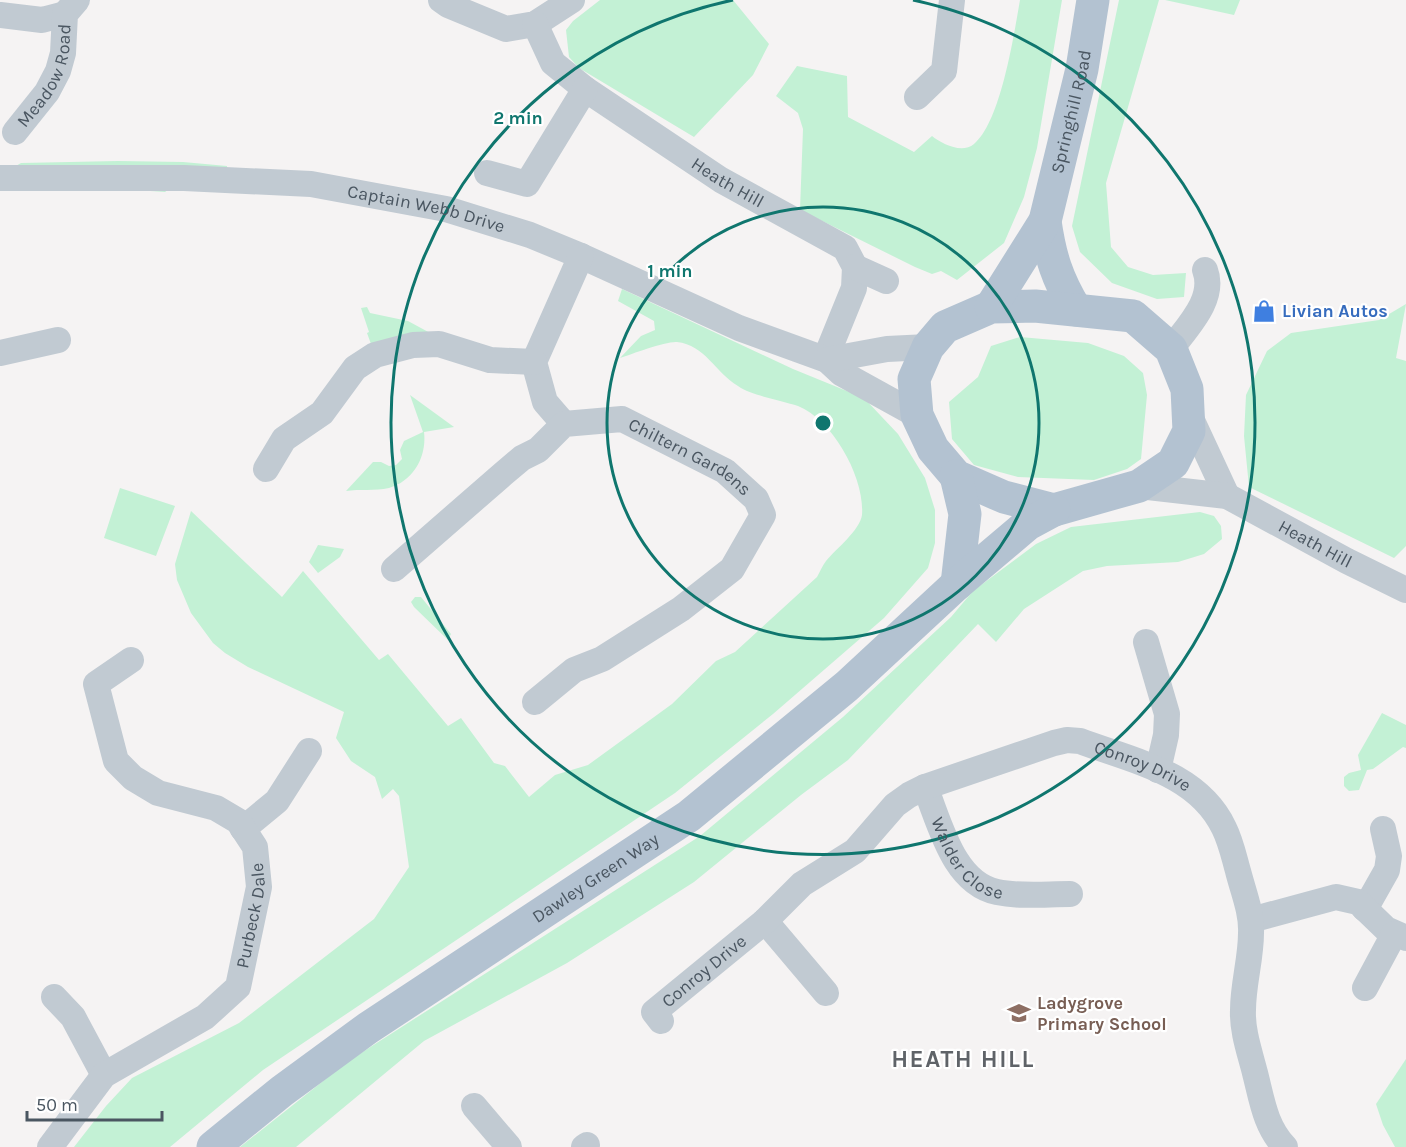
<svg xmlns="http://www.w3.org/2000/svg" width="1406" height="1147" viewBox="0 0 1406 1147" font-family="Karla,sans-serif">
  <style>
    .green { fill: #c3f1d5 }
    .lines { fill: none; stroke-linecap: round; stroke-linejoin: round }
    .minor { stroke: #c1cad2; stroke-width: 26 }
    .major { stroke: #b3c2d1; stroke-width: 33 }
    .ring { fill: none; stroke: #0f766e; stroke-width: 3 }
    .labels { text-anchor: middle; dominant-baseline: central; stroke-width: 4.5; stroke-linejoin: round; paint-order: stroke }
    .street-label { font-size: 18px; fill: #4a5661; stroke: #fff }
    .shop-label { font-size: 18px; font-weight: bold; fill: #366cbe; stroke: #fff; text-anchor: start }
    .education-label { font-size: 18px; font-weight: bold; fill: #785e54; stroke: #fff; text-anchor: start }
    .district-label { font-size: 24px; font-weight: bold; letter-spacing: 1.5px; fill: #5f6368; stroke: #fff }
    .centre { fill: #0f766e; stroke: #fff; stroke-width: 3 }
    .ring-label { font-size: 18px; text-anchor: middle; font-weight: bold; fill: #0f766e; stroke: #fff; stroke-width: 4.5; stroke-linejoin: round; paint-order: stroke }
  </style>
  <rect width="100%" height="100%" fill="#f5f3f3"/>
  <path class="green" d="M 600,0 L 733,0 L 769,44 L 753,75 L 694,137 L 579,68 L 569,57 L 566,30 L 573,21 Z
    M 1020,0 L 1062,0 L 1037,148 L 1024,197 L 1004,243 L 957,280 L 941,271 L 932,274 L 915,267 L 800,210 L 803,129 L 798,113 L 776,96 L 797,66 L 847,76 L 848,117 L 914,152 L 932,136 C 942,144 962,154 974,144 C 1001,122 1014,34 1020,0 Z
    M 1119,0 L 1159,0 L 1106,183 L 1111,247 L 1128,267 L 1153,275 L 1186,273 L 1184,297 L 1157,299 L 1112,283 L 1080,252 L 1072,226 Z
    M 1165,0 L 1240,0 L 1234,15 Z
    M 118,161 L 183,162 L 227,166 L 227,180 L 184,178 L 165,192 L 136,190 L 0,175 L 21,163 Z
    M 622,289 L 793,369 L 864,398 L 898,434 L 925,478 L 935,510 L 935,543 L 928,568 L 884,618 L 773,714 L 675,793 L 263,1070 L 170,1147 L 74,1147 L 106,1106 L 132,1078 L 239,1023 L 374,919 L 409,867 L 399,796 L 393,789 L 382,799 L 375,777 L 351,761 L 336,738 L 344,712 L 248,667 L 225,653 L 213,643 L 191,613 L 177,580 L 175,564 L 191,511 L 282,597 L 303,571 L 379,660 L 388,654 L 448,726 L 461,718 L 494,763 L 505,766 L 529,797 L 555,775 L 588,765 L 672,704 L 716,661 L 735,652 L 817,577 C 820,572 822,566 826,561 C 836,549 860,530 862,515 C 865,478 833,420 798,406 C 781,400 752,396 738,386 C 715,372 705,345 677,342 C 666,341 632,354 620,358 L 641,336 L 655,330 L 654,321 L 618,301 Z
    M 1406,304 L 1396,358 L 1406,361 L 1406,546 L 1394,558 L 1249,487 L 1244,436 L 1246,395 L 1267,351 L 1291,333 L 1379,320 Z
    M 367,307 L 370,313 L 408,321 L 432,334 L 375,355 L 367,333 L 369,332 L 361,308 Z
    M 1020,337 L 1088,343 L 1124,356 L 1143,373 L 1147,395 L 1141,459 L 1127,469 L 1094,480 L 1018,477 L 974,465 L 952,439 L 949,402 L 978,377 L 991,346 Z
    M 410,395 L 454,427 L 424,432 C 427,456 414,481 389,488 C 375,491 359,489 346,491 L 373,462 L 381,462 L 389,466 L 396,465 L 402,459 L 400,450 L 404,441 L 423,432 Z
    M 120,488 L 175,506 L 156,556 L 104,538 Z
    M 1200,512 L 1214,516 L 1221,526 L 1222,539 L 1204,554 L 1178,562 L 1107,566 L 1083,571 L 1024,609 L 996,642 L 978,624 L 848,760 L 801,795 L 694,882 L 567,963 L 424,1041 L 296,1147 L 240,1147 L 347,1062 L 700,836 L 843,717 L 951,617 L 973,591 L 1036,544 L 1071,527 Z
    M 318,545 L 344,549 L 340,557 L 318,573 L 309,562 Z
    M 415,597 L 421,597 L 451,634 L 448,640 L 414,607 L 411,602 Z
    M 1382,713 L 1406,725 L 1406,748 L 1403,747 L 1373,769 L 1367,770 L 1359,790 L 1349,791 L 1344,786 L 1344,777 L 1349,773 L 1361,770 L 1358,755 Z
    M 1406,1059 L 1406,1147 L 1395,1147 L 1383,1125 L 1376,1104 Z"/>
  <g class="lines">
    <g class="minor">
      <path d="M 441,0 L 448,5 L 506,29 L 535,24 L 572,0"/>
      <path d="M 0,15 L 42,20 L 65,14"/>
      <path id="s1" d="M 535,24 L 553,63 L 585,89 L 721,180 L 845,248 L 855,267 L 854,288 L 828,352 L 827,360"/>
      <path d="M 917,97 L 944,71 L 952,0"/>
      <path id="s2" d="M 15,132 L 47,92 L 58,71 L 63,53 L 65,14 L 77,0"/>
      <path d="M 487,173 L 527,184 L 585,89"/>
      <path id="s3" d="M 0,178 L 184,178 L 311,184 L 446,209 L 530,235 L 581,256 L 739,328 L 827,360 L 841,373 L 917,415"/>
      <path d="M 855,267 L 886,281"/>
      <path d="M 1171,349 C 1187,327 1216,299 1205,270"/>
      <path d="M 0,353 L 58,340"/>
      <path d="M 827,360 L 887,349 L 928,347"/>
      <path d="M 1188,412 L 1227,496"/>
      <path d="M 564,424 L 545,402 L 534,362 L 581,256"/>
      <path d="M 266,469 L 284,439 L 322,413 L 355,368 L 375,355 L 413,345 L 439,344 L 490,360 L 534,362"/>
      <path id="s4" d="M 1139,486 L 1227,496 L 1347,561 L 1406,590"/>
      <path id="s5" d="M 394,569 L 503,474 L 522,458 L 538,450 L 564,424 L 622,419 L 725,471 L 756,499 L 763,515 L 732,569 L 681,609 L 602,659 L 574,670 L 535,702"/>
      <path d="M 1146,642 L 1167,714 L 1166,735 L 1158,770"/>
      <path id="s6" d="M 925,787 C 940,823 953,883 997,892 C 1020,897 1046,894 1070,894"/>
      <path d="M 243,829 L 277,801 L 309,751"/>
      <path d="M 1365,909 L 1387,870 L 1389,856 L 1383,829"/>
      <path d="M 1251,920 L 1336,897 L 1358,902 L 1386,929 L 1406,938"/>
      <path d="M 765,921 L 826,993"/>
      <path d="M 1365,988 L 1394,934"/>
      <path d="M 54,997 L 73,1017 L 104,1075"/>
      <path id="s7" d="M 661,1021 L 654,1012 L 765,921 L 802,884 L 855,851 L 895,805 L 909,795 L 925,787 L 1054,743 L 1067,740 L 1080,741 C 1133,761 1198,773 1224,828 C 1231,842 1234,857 1238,871 C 1243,891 1252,912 1251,933 C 1251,959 1243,984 1243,1010 C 1242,1031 1250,1053 1255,1073 C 1262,1100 1265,1126 1285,1147"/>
      <path d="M 474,1106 L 509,1147"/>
      <path id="s8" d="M 50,1147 L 104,1075 L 205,1017 L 238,987 L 259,887 L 255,847 L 238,821 L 216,808 L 158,793 L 133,778 L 116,761 L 96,684 L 131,660"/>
      <path d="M 584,1147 L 587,1145"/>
    </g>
    <g class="major">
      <path d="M 1045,221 C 1050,256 1057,279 1076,310"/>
      <path d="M 1035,306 L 1133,316 L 1171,349 L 1187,389 L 1189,431 L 1173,463 L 1139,486 L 1054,510 L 1004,497 L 956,476 L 933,449 L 917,415 L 914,379 L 928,347 L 945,327 L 991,307 Z"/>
      <path id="s9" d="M 991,307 L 1045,221 L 1082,69 L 1093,0"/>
      <path d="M 956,476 L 965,514 L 957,584"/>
      <path id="s10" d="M 213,1147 L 282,1091 L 368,1028 L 689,816 L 847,686 L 957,584 L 1028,524 L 1054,510"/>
    </g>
  </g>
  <g class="ring">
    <circle cx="823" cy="423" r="216"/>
    <path d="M913 0A432 432 0 1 1 733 0"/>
  </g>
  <defs>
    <g id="shop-bare" transform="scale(1.8)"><path d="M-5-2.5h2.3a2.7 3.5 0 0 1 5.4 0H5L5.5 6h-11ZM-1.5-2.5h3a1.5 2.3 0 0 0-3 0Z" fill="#3f7fe0" stroke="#fff" stroke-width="2.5" paint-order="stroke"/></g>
    <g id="school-bare" transform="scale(1.8)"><path d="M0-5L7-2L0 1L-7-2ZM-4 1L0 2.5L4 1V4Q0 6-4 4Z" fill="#8d6e63" stroke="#fff" stroke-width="2.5" paint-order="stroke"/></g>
  </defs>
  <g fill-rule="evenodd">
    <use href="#shop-bare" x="1264" y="311"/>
    <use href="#school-bare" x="1019" y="1013"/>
  </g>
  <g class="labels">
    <g class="street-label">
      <text stroke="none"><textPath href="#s2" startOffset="66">Meadow Road</textPath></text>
      <text stroke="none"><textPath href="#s9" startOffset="214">Springhill Road</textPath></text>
      <text stroke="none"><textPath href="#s1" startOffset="255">Heath Hill</textPath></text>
      <text stroke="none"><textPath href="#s3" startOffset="429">Captain Webb Drive</textPath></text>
      <text stroke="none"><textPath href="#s5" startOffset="360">Chiltern Gardens</textPath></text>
      <text stroke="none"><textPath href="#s4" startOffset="189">Heath Hill</textPath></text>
      <text stroke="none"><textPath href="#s7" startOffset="596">Conroy Drive</textPath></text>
      <text stroke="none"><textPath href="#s6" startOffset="86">Walder Close</textPath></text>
      <text stroke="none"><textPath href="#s10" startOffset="468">Dawley Green Way</textPath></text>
      <text stroke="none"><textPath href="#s8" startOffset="324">Purbeck Dale</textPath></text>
      <text stroke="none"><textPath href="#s7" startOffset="76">Conroy Drive</textPath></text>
    </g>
    <g class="shop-label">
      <text x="1282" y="311">Livian Autos</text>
    </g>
    <g class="education-label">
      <text x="1037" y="1003">Ladygrove<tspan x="1037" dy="21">Primary School</tspan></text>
    </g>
    <g class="district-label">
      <text x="963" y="1059">HEATH HILL</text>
    </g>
  </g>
  <circle cx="823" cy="423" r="9" class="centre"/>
  <g class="ring-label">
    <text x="518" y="124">2 min</text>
    <text x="670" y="277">1 min</text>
  </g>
  <path d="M27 1111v9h135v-9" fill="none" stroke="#4a5661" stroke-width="3"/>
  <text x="36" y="1111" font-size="18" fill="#4a5661" stroke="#ffffff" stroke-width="4.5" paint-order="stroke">50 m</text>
</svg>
